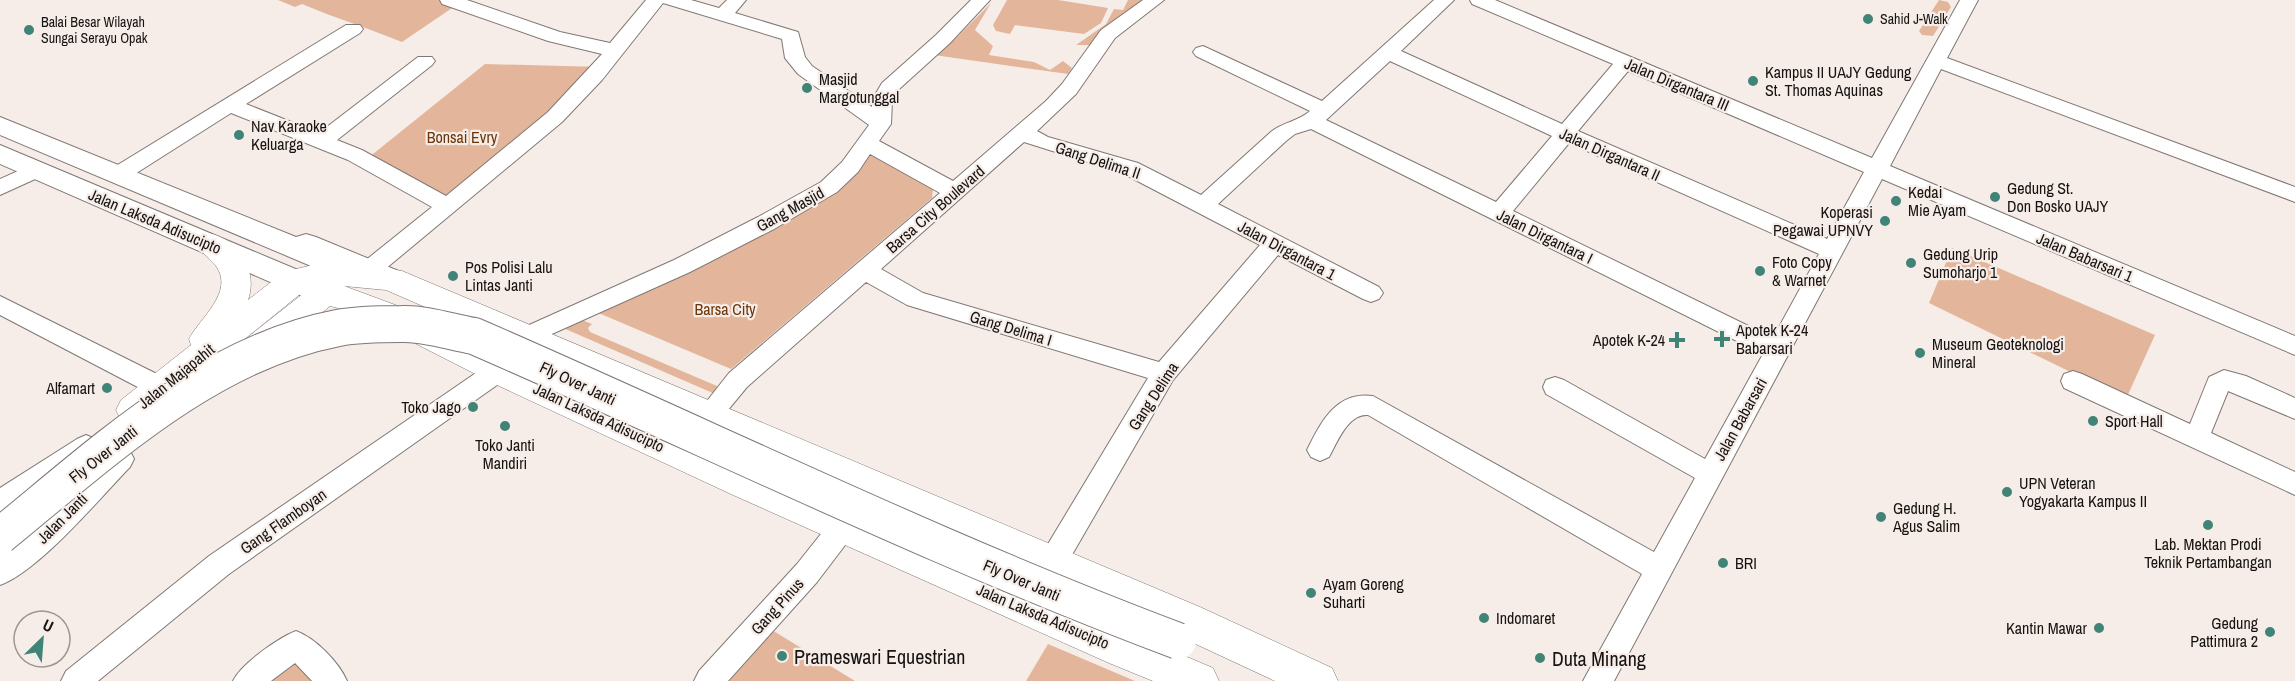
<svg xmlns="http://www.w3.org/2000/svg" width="2295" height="681" viewBox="0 0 2295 681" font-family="'Archivo Narrow',sans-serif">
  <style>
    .green { fill: #e3b69b }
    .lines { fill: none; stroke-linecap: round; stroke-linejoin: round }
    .minor-casing { stroke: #807874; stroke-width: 2 }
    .major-casing { stroke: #807874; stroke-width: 2 }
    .highway-casing { stroke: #807874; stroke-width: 1 }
    .minor { fill: #fff; fill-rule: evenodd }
    .major { fill: #fff; fill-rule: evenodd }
    .highway { fill: #fff; fill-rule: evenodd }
    .highway-bridge-casing { stroke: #807874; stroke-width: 38; stroke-linecap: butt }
    .highway-bridge { stroke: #fff; stroke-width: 36 }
    .poi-dot { fill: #408377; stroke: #f6ede8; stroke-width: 2 }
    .labels { text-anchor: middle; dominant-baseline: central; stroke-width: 4.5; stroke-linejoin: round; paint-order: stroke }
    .far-poi-label { font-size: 14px; fill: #161312; stroke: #f6ede8; text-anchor: start }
    .poi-label { font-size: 16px; fill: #161312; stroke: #f6ede8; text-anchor: start }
    .street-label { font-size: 16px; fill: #161312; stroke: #f6ede8 }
    .park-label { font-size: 16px; fill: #6d3509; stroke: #f6ede8 }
    .near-poi-label { font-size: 20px; fill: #161312; stroke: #f6ede8; text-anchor: start }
  </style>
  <rect width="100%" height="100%" fill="#f6ede8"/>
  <path class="green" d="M 278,0 L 447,0 L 455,6 L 402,42 C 368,28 335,18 302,4 L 295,7 Z
    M 1007,0 L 1058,0 L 1108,8 L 1101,23 L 1084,34 L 1015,25 L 1010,34 L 996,31 L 993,25 Z
    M 1128,0 L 1144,0 L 1101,30 L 1090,45 L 1076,45 L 1106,24 L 1114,9 L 1123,10 Z
    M 1939,0 L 1948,2 L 1951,7 L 1933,36 L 1922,35 L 1919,31 Z
    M 991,3 L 975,30 L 993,46 L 989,55 L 1034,62 L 1050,70 L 1063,61 L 1072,68 L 1068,74 L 934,55 L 955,39 Z
    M 485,64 L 603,67 L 447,205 L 368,158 Z
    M 870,152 L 933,189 L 932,198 L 731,369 L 596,312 L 755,237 L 828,198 Z
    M 1952,248 L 2155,335 L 2126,399 L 1929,303 Z
    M 582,320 L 592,324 L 588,328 L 590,332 L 717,386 L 718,390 L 715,394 L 563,328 Z
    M 772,630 L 855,681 L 728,681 Z
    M 1048,644 L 1135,681 L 1026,681 Z
    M 293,660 L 312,681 L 266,681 Z"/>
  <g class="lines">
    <g class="minor-casing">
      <path id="minor" d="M 440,0 L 467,0 L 560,32 L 610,43 L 646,0 L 691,0 L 719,8 L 727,0 L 746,0 L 735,13 L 798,32 L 805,57 L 812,66 L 872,107 L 872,100 L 882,83 L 936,35 L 971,0 L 990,0 L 950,43 L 897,91 L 892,100 L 891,124 L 879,141 L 953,181 L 1046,101 L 1062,84 L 1101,30 L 1143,0 L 1164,0 L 1115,38 L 1076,94 L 1037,131 L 1048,137 L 1138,163 L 1201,195 L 1272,131 C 1284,122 1299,121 1310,111 L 1196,56 L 1193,52 L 1196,48 L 1203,46 L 1322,101 L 1434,0 L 1454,0 L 1401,51 L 1562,124 L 1613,64 L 1472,4 L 1470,0 L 1495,0 L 1872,158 L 1960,0 L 1978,0 L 1947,58 L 2295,187 L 2295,202 L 1941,69 L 1890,166 L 2295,336 L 2295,355 L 1882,179 L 1614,681 L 1583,681 L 1642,574 L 1368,415 C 1348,413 1337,443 1329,457 L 1320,461 L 1311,457 L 1307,450 C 1321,422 1336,391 1373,396 L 1654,552 L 1695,478 L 1546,394 L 1543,387 L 1546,380 L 1555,377 L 1564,380 L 1705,459 L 1763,354 L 1311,129 L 1295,134 L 1286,141 L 1218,204 L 1379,287 L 1383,293 L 1379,299 L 1371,302 L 1363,299 L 1278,255 L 1173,380 L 1062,572 L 1052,575 L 1042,572 L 1038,563 L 1042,554 L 1148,378 L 907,305 L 866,282 L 747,387 L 718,422 L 709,425 L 700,422 L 696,415 L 729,373 L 940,193 L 870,154 L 858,172 L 837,192 L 774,229 L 690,272 L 534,342 L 526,345 L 518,342 L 514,336 L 518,330 L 674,260 L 758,217 L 821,182 L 842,162 L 869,125 L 798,74 L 785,58 L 782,39 L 663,3 L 602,80 L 562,122 L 372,280 L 364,282 L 356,280 L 353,274 L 356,268 L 432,207 L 348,160 L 231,113 L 127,179 L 119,181 L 111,179 L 108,174 L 111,169 L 346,25 L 360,25 L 363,29 L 360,33 L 246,104 L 319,133 L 418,57 L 432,57 L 435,61 L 432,65 L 337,140 L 362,150 L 446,196 L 548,112 L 602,54 L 548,41 L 442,4 ZM 1390,61 L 1552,136 L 1496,202 L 1326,120 ZM 1628,71 L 1864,172 L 1827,239 L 1578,131 ZM 1024,142 L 1122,173 L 1260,245 L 1159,362 L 923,293 L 881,269 ZM 1569,143 L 1819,254 L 1773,338 L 1513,211 Z
        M 36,163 L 44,165 L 47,170 L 44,175 L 0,195 L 0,179 Z
        M 0,296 L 171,381 L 174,388 L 171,395 L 162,398 L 153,395 L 0,315 Z
        M 498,361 L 507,364 L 510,371 L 507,378 L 229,574 L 98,681 L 61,681 L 66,671 L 209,556 L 489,364 Z
        M 2224,370 L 2246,376 L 2295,398 L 2295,419 L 2228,391 L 2211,433 L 2295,472 L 2295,495 L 2064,388 L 2061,381 L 2064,374 L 2073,371 L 2082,374 L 2190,424 L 2209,377 Z
        M 86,435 L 95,439 L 99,446 L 95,453 L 9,510 L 0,513 L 0,488 L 77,439 Z
        M 121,448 L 130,451 L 134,459 L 130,467 C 99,499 39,571 0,585 L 0,557 L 34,530 L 112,451 Z
        M 842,516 L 852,520 L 855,528 L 852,536 L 817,582 L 728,681 L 694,681 L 699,671 L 797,564 L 832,520 Z
        M 296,631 C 315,638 339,662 347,681 L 312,681 L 295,663 L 271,681 L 233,681 C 241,664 278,638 296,631 Z"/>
    </g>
    <g class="major-casing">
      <path id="major" d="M 0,117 L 296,237 L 306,234 L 316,237 L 401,272 L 405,279 L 401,286 L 391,290 L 331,266 L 321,269 L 311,266 L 0,135 Z
        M 0,145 L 329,283 L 334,291 L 329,299 L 319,302 L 309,299 L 0,164 Z"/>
    </g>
    <g class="highway-casing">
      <path id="highway" d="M 212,234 C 240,242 258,271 248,300 L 284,272 L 333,260 L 402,271 L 1200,607 L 1332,668 L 1338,681 L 1275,681 L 1172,633 L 386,290 L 344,286 L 406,309 L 523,367 L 834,507 L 1213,668 L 1219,681 L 1153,681 L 1109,663 L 733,495 L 499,386 L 383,327 L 338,308 L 330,306 L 267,359 L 255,363 L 243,359 L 238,350 L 243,341 L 309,289 L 305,290 L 145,420 L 133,424 L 121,420 L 116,410 L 121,400 L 191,345 L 189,339 C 199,319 235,292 216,266 C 210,258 202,254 197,245 L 201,237 Z
        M 41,509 L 54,514 L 60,525 C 49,546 22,566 0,574 L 0,535 L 28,514 Z"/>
    </g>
    <use href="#minor" class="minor"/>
    <use href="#major" class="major"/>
    <use href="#highway" class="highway"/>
    <g class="highway-bridge-casing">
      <path id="highway-bridge" d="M 0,536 C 101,454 207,353 338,328 C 358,324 382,324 402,324 C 425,323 451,332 474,336 C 709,438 938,551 1178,641"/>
    </g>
    <use href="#highway-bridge" class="highway-bridge"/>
  </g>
  <g class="poi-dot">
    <circle cx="1868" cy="19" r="6"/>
    <circle cx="29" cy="30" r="6"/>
    <circle cx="1753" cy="81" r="6"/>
    <circle cx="807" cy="88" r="6"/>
    <circle cx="239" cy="135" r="6"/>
    <circle cx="1995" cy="197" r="6"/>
    <circle cx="1896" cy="201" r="6"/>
    <circle cx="1885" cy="221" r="6"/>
    <circle cx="1911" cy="263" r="6"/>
    <circle cx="1760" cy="271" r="6"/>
    <circle cx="453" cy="276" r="6"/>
    <path d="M1719 330h6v6h6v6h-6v6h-6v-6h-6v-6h6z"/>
    <path d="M1674 331h6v6h6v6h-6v6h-6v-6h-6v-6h6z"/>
    <circle cx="1920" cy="353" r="6"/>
    <circle cx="107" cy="388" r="6"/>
    <circle cx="473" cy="407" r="6"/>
    <circle cx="2093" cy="421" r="6"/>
    <circle cx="505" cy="426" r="6"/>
    <circle cx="2007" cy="492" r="6"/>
    <circle cx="1881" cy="517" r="6"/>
    <circle cx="2208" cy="525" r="6"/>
    <circle cx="1723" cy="563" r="6"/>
    <circle cx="1311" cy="593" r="6"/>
    <circle cx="1484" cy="618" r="6"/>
    <circle cx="2099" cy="628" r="6"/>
    <circle cx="2270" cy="632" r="6"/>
    <circle cx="782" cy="656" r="6"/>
    <circle cx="1540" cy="658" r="6"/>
  </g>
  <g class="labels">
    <g class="far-poi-label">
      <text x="1880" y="19">Sahid J-Walk</text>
      <text x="41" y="22">Balai Besar Wilayah<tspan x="41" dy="16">Sungai Serayu Opak</tspan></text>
    </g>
    <g class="poi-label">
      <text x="1765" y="72">Kampus II UAJY Gedung<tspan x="1765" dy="18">St. Thomas Aquinas</tspan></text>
      <text x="819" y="79">Masjid<tspan x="819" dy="18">Margotunggal</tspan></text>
      <text x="251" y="126">Nav Karaoke<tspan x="251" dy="18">Keluarga</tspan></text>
      <text x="2007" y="188">Gedung St.<tspan x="2007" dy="18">Don Bosko UAJY</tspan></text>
      <text x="1908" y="192">Kedai<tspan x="1908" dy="18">Mie Ayam</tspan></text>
      <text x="1873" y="212" text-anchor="end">Koperasi<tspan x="1873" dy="18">Pegawai UPNVY</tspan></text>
      <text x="1923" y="254">Gedung Urip<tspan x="1923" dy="18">Sumoharjo 1</tspan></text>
      <text x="1772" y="262">Foto Copy<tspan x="1772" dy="18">&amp; Warnet</tspan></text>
      <text x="465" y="267">Pos Polisi Lalu<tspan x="465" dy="18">Lintas Janti</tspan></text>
      <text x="1736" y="330">Apotek K-24<tspan x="1736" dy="18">Babarsari</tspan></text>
      <text x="1665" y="340" text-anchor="end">Apotek K-24</text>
      <text x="1932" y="344">Museum Geoteknologi<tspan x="1932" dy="18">Mineral</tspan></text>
      <text x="95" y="388" text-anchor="end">Alfamart</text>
      <text x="461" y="407" text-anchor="end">Toko Jago</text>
      <text x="2105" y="421">Sport Hall</text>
      <text x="505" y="445" text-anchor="middle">Toko Janti<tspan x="505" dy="18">Mandiri</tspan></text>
      <text x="2019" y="483">UPN Veteran<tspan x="2019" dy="18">Yogyakarta Kampus II</tspan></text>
      <text x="1893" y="508">Gedung H.<tspan x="1893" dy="18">Agus Salim</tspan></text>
      <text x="2208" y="544" text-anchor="middle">Lab. Mektan Prodi<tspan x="2208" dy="18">Teknik Pertambangan</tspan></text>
      <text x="1735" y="563">BRI</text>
      <text x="1323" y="584">Ayam Goreng<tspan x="1323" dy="18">Suharti</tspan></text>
      <text x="1496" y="618">Indomaret</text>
      <text x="2258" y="623" text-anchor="end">Gedung<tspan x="2258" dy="18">Pattimura 2</tspan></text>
      <text x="2087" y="628" text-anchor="end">Kantin Mawar</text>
    </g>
    <g class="street-label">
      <text transform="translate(1677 84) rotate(23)">Jalan Dirgantara III</text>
      <text transform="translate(1610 154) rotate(24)">Jalan Dirgantara II</text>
      <text transform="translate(1098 160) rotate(18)">Gang Delima II</text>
      <text transform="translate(790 209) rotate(-29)">Gang Masjid</text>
      <text transform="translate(935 209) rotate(-41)">Barsa City Boulevard</text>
      <text transform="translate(155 221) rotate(23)">Jalan Laksda Adisucipto</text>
      <text transform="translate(1545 236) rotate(26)">Jalan Dirgantara I</text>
      <text transform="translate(1287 250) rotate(28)">Jalan Dirgantara 1</text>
      <text transform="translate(2085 257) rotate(23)">Jalan Babarsari 1</text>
      <text transform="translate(1011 328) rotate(17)">Gang Delima I</text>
      <text transform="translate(176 376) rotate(-39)">Jalan Majapahit</text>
      <text transform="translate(578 383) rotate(25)">Fly Over Janti</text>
      <text transform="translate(1153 396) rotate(-57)">Gang Delima</text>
      <text transform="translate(599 417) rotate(25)">Jalan Laksda Adisucipto</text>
      <text transform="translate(1740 419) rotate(-61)">Jalan Babarsari</text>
      <text transform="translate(103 454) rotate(-38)">Fly Over Janti</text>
      <text transform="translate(62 518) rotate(-45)">Jalan Janti</text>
      <text transform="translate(283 521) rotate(-35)">Gang Flamboyan</text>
      <text transform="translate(1022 580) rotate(23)">Fly Over Janti</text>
      <text transform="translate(777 606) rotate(-48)">Gang Pinus</text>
      <text transform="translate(1043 616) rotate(23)">Jalan Laksda Adisucipto</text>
    </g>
    <g class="park-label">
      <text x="462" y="137">Bonsai Evry</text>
      <text x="725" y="309">Barsa City</text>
    </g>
    <g class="near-poi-label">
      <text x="794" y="656">Prameswari Equestrian</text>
      <text x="1552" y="658">Duta Minang</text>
    </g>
  </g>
  <g transform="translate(42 639) rotate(25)"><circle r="28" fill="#f6ede8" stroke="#9c9692" stroke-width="1.5"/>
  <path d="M0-4.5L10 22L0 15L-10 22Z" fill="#408377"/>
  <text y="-9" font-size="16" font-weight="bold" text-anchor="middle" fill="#161312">U</text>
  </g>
</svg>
